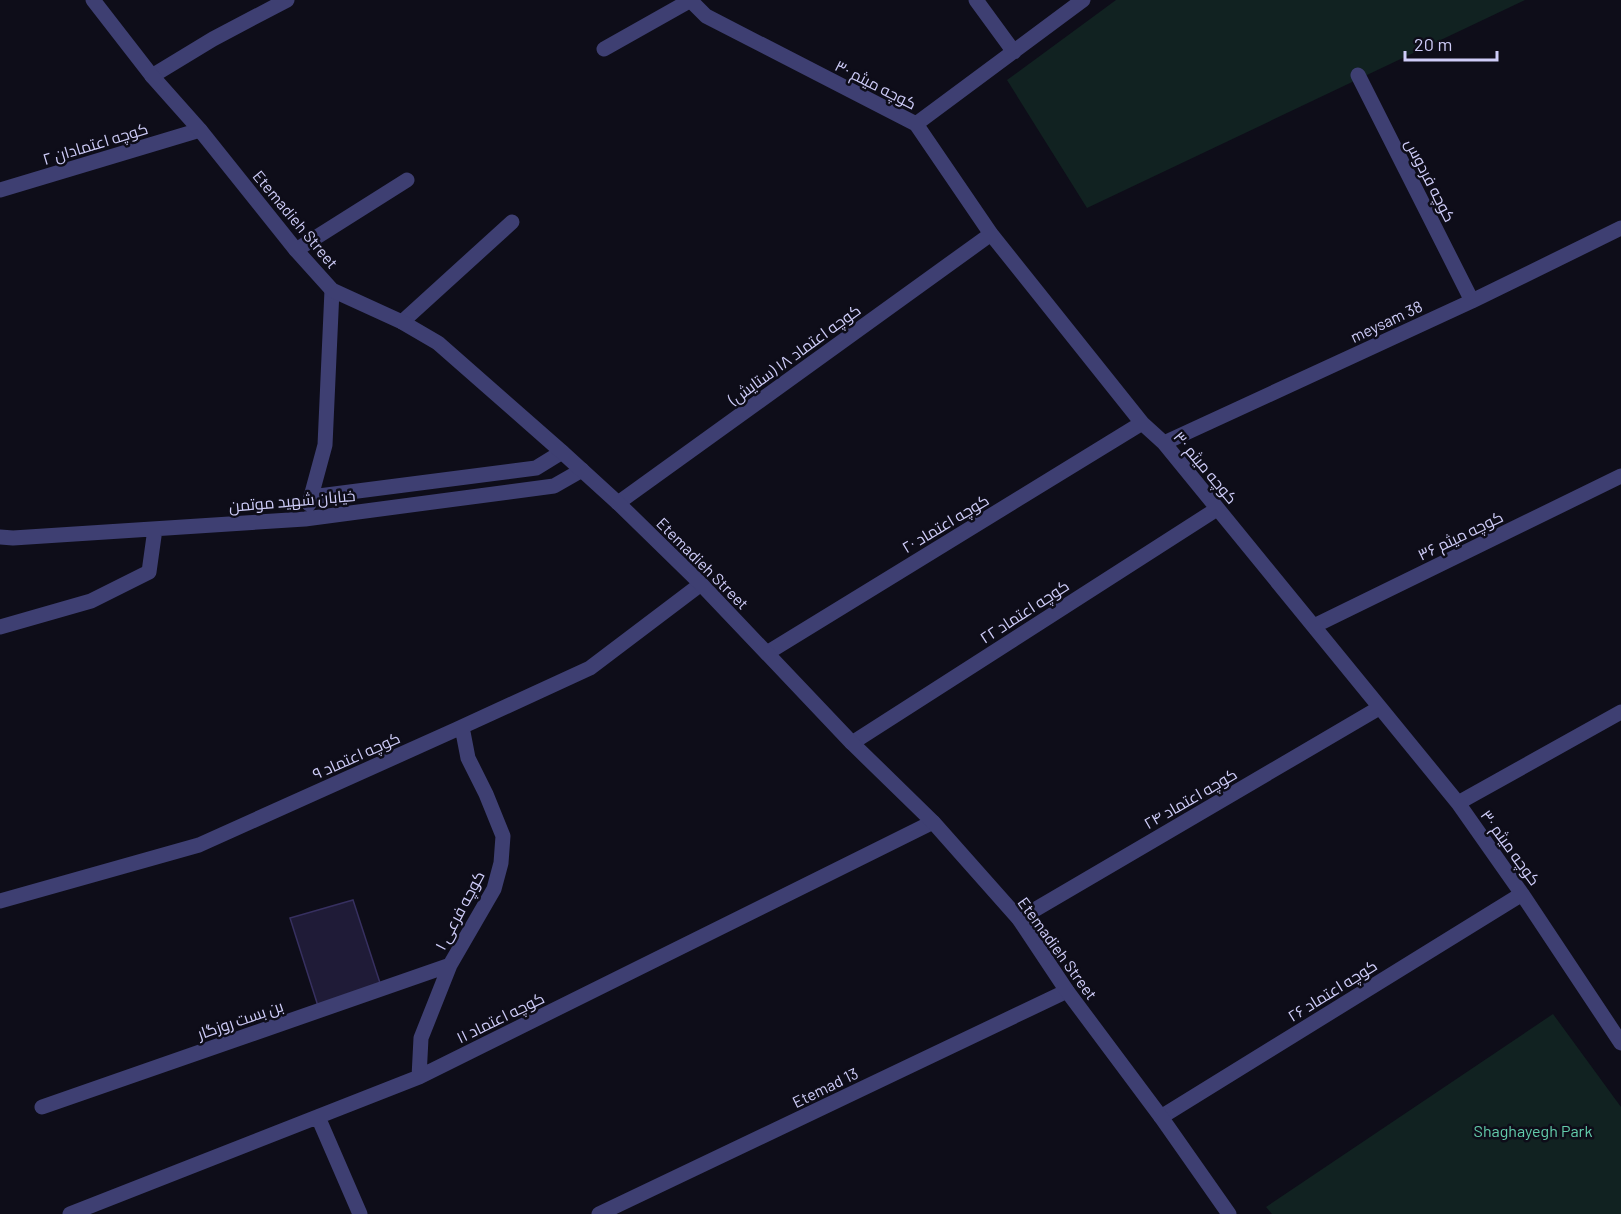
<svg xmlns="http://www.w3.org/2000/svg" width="1621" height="1214" viewBox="0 0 1621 1214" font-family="Barlow,Cairo,sans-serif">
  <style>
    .green { fill: #112221 }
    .building { fill: #1f1b37; stroke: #373060; stroke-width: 1.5 }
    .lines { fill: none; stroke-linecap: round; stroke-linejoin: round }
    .minor { stroke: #3e3f72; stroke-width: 15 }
    .tertiary { stroke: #3e3f72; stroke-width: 15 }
    .labels { text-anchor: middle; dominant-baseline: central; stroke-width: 5; stroke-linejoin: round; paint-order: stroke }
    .street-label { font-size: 16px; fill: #ceccf8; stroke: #0e0d19 }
    .park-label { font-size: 16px; fill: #63cdac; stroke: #0e0d19 }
  </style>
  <rect width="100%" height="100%" fill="#0e0d19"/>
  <path class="green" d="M 1116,0 L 1525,0 L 1087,208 L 1007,80 Z
    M 1553,1014 L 1621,1107 L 1621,1214 L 1272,1214 L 1266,1207 Z"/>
  <path class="building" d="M 353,900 L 381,986 L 318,1006 L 290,918 Z"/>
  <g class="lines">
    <path class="minor" d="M 690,0 L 706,16 L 916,124 L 991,234 L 1142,423 L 1164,443 L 1458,803 L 1522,894 L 1621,1043
      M 976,0 L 1014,52
      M 604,49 L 691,0
      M 1358,75 L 1472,301
      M 152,76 L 213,39 L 287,0
      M 916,124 L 1083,0
      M 0,190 L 200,130
      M 296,250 L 407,180
      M 402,322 L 512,222
      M 1164,443 L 1472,301 L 1621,228
      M 311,497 L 536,468 L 562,452
      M 618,503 L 991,234
      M 309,504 L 325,445 L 332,290
      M 0,537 L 13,538 L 305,519 L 554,486 L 582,470
      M 1314,626 L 1621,476
      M 0,627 L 91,601 L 149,572 L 155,529
      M 767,653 L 1142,423
      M 852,743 L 1217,509
      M 1458,803 L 1621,712
      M 0,901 L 199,845 L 455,730 L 590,668 L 701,584
      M 1019,919 L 1379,708
      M 419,1077 L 421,1038 L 450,965 L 494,889 L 501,863 L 503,836 L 486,794 L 468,758 L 462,727
      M 42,1107 L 450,965
      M 318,1117 L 360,1214
      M 1161,1117 L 1522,894
      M 70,1214 L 419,1077 L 933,822
      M 599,1214 L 1067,991"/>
    <path class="tertiary" d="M 93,0 L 152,76 L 200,130 L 296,250 L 332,290 L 402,322 L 438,343 L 562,452 L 618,503 L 701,584 L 852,743 L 933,822 L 1019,919 L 1067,991 L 1161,1117 L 1229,1214"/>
  </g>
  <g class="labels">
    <g class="street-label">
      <text transform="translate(876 84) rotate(27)">کوچه میثم ۳۰</text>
      <text transform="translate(95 143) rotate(-17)">کوچه اعتمادان ۲</text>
      <text transform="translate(1431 180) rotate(63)">کوچه فردوس</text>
      <text transform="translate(296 219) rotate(50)">Etemadieh Street</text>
      <text transform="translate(1386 321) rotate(-25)">meysam 38</text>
      <text transform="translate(794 354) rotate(-36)">کوچه اعتماد ۱۸ (ستایش)</text>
      <text transform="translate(1206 467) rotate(50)">کوچه میثم ۳۰</text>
      <text transform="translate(292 500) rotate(-5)">خیابان شهید موتمن</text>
      <text transform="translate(945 523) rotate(-31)">کوچه اعتماد ۲۰</text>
      <text transform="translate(1460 535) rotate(-26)">کوچه میثم ۳۶</text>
      <text transform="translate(703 563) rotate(45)">Etemadieh Street</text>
      <text transform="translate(1024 611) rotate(-33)">کوچه اعتماد ۲۲</text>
      <text transform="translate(356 755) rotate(-24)">کوچه اعتماد ۹</text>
      <text transform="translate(1190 798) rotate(-30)">کوچه اعتماد ۲۴</text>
      <text transform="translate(1511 847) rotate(54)">کوچه میثم ۳۰</text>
      <text transform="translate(459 910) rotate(-62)">کوچه فرعی ۱</text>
      <text transform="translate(1058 948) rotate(54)">Etemadieh Street</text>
      <text transform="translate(1332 990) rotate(-32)">کوچه اعتماد ۲۶</text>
      <text transform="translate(500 1017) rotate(-26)">کوچه اعتماد ۱۱</text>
      <text transform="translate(240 1019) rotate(-19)">بن بست روزگار</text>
      <text transform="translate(825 1087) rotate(-26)">Etemad 13</text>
    </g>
    <g class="park-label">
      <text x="1533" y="1130">Shaghayegh Park</text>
    </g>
  </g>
  <path d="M1405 51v9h92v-9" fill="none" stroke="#ceccf8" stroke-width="3"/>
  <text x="1414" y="51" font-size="18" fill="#ceccf8" stroke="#0e0d19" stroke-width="4.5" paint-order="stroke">20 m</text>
</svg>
